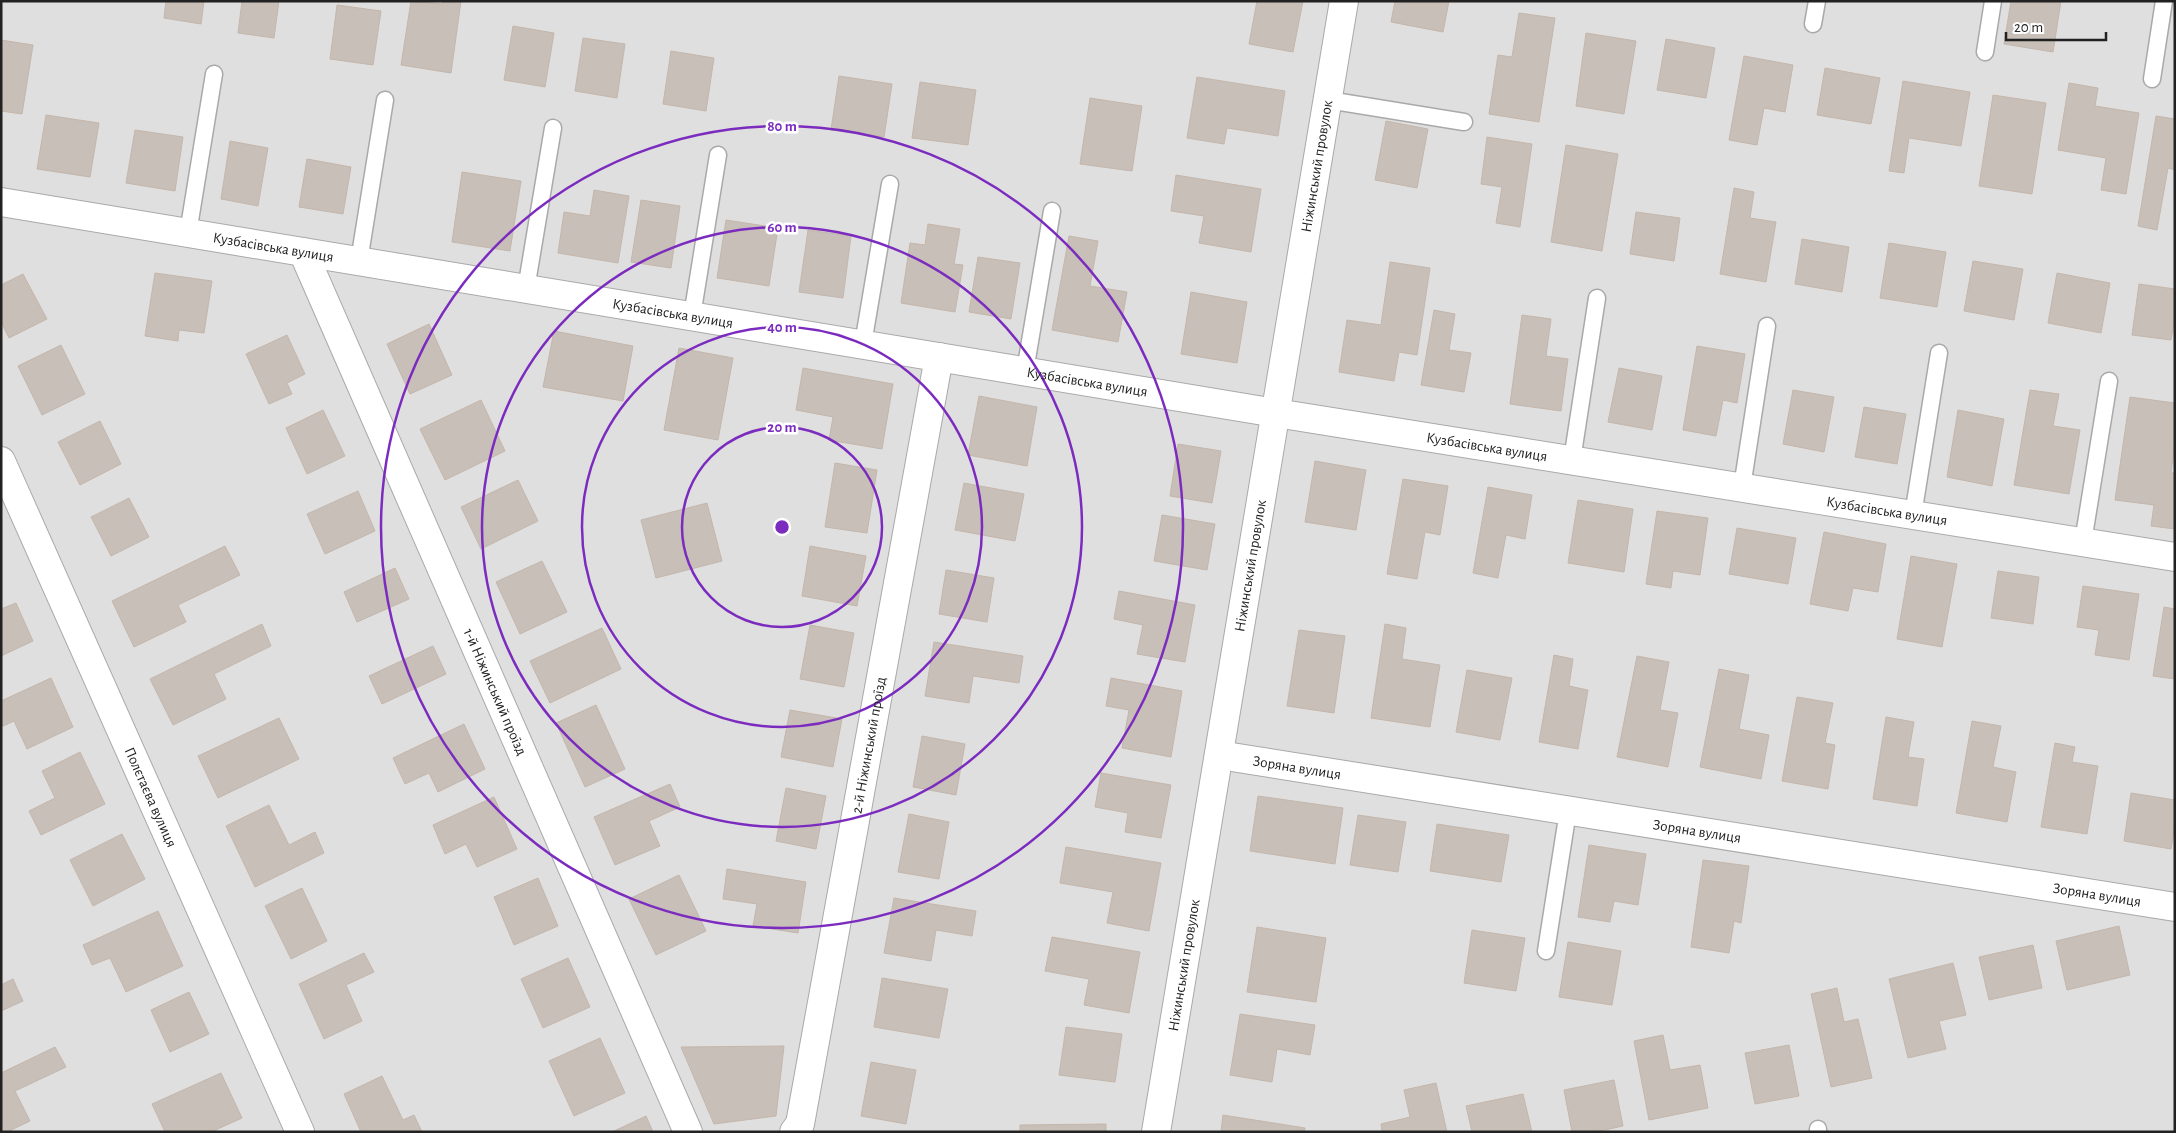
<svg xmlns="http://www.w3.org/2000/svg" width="2176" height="1133" viewBox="0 0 2176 1133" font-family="'Alegreya Sans',sans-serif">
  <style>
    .residential { fill: #e0dfdf }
    .building { fill: #c7bfb8; stroke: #c4b6ab }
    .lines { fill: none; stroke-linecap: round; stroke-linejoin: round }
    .service-casing { stroke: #a9a9a9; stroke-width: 19 }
    .minor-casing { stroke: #a9a9a9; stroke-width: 30 }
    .service { stroke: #fff; stroke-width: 16 }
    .minor { stroke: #fff; stroke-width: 28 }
    .ring { fill: none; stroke: #7b2cbf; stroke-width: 2.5 }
    .labels { text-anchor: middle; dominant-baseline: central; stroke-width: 5; stroke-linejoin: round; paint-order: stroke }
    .street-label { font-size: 15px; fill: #222; stroke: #fff }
    .centre { fill: #7b2cbf; stroke: #fff; stroke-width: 2.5 }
    .ring-label { font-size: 15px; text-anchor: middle; font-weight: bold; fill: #7b2cbf; stroke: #fff; stroke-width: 5; stroke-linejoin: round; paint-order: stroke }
  </style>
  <rect width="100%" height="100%" fill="#f2efe9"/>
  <path class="residential" d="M 1,1 L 2175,1 L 2175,1132 L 1,1132 Z"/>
  <path class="building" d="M 166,1 L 204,1 L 201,24 L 164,18 Z
    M 242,1 L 279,1 L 274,38 L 238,33 Z
    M 411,1 L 442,4 L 443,1 L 461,1 L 451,73 L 401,65 Z
    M 1257,1 L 1303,1 L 1293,52 L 1249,44 Z
    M 1395,1 L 1449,1 L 1443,32 L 1391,22 Z
    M 2011,1 L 2061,1 L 2053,52 L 2004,44 Z
    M 337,5 L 381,11 L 373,65 L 330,59 Z
    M 1519,13 L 1555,18 L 1539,122 L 1489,114 L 1498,55 L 1512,57 Z
    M 513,26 L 554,33 L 545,87 L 504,80 Z
    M 1586,33 L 1636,41 L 1624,114 L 1576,106 Z
    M 583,38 L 625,44 L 617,98 L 575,91 Z
    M 1666,39 L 1715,48 L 1706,98 L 1657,90 Z
    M 1,40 L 33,45 L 22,114 L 1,111 Z
    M 671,51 L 714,58 L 706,111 L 663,104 Z
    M 1744,56 L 1793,65 L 1785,112 L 1764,108 L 1757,145 L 1729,140 Z
    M 1825,68 L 1880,78 L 1871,124 L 1817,115 Z
    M 839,76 L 892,84 L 884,137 L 831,130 Z
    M 1197,77 L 1285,91 L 1278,136 L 1227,128 L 1224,144 L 1187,138 Z
    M 1903,81 L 1970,92 L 1961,146 L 1909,138 L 1904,173 L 1889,171 Z
    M 920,82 L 976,90 L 968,145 L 912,138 Z
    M 2069,83 L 2098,88 L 2095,106 L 2139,113 L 2126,194 L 2101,190 L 2106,158 L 2058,150 Z
    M 1993,95 L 2046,103 L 2032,194 L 1979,186 Z
    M 1090,98 L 1142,106 L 1132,171 L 1080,164 Z
    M 46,115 L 99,123 L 90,177 L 37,169 Z
    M 2156,116 L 2175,119 L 2175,170 L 2168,168 L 2157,230 L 2138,226 Z
    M 1386,121 L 1428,129 L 1417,188 L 1375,180 Z
    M 135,130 L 183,137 L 175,191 L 126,183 Z
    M 1487,137 L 1532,144 L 1520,227 L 1496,223 L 1502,187 L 1481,184 Z
    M 230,141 L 268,148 L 258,206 L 221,199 Z
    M 1566,145 L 1618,154 L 1602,251 L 1551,242 Z
    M 307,159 L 351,167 L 343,214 L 299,207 Z
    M 462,172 L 521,181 L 510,251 L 452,242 Z
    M 1176,175 L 1261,189 L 1251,252 L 1199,243 L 1204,216 L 1171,211 Z
    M 1734,188 L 1754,192 L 1750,218 L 1776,222 L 1766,282 L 1720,274 Z
    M 594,190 L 629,196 L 618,263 L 558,253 L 564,212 L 590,216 Z
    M 641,200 L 680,206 L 671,268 L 631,262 Z
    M 1636,212 L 1680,218 L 1674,261 L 1630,254 Z
    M 726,220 L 778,228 L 769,286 L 717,278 Z
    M 928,224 L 960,229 L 954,264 L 963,265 L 955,312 L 901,303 L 910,243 L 925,245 Z
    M 808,230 L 851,236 L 843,298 L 799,292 Z
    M 1069,236 L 1098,241 L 1090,286 L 1127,292 L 1118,342 L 1052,330 Z
    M 1802,239 L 1849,247 L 1842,292 L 1795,284 Z
    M 1889,243 L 1946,252 L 1937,307 L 1880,298 Z
    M 978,257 L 1020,263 L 1011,319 L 969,312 Z
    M 1973,261 L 2023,269 L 2014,320 L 1964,311 Z
    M 1390,262 L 1430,268 L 1417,355 L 1399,352 L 1394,381 L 1339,372 L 1347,320 L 1381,325 Z
    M 155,273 L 212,281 L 204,333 L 179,330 L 178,341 L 145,336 Z
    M 2057,273 L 2110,283 L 2101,333 L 2048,323 Z
    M 23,274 L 47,319 L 9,338 L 1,322 L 1,285 Z
    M 2139,284 L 2175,289 L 2175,318 L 2171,340 L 2132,335 Z
    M 1191,292 L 1247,302 L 1237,363 L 1181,354 Z
    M 1434,310 L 1455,314 L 1449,350 L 1471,353 L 1464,392 L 1421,385 Z
    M 1522,315 L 1551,319 L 1546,356 L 1568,359 L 1561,411 L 1510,404 Z
    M 429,324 L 452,375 L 410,394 L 387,344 Z
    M 554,331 L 633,346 L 623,401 L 543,387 Z
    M 287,335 L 305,374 L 287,383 L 292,394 L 269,404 L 246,354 Z
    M 61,345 L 85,394 L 42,415 L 18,366 Z
    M 1697,346 L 1745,354 L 1737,403 L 1723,400 L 1716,436 L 1683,430 Z
    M 679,348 L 733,358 L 718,440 L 664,430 Z
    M 803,368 L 893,384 L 882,449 L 829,440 L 833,417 L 796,410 Z
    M 1619,368 L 1662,376 L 1652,430 L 1608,422 Z
    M 1793,390 L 1834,397 L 1824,452 L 1783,444 Z
    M 2030,390 L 2059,394 L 2053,426 L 2080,430 L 2069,494 L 2014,485 Z
    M 979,396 L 1037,407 L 1027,466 L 968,455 Z
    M 2130,397 L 2175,403 L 2175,442 L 2171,473 L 2175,473 L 2175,529 L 2151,526 L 2154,505 L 2115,500 Z
    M 481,400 L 505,451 L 445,480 L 420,429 Z
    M 1864,407 L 1906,414 L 1897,464 L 1855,457 Z
    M 323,410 L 345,456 L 307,474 L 286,428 Z
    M 1958,410 L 2004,419 L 1992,486 L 1947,477 Z
    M 100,421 L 121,464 L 80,485 L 58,442 Z
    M 1178,444 L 1221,451 L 1212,503 L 1170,496 Z
    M 1315,461 L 1366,470 L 1356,530 L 1305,522 Z
    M 835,463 L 877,470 L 867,533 L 825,527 Z
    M 1403,479 L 1448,486 L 1440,535 L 1425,532 L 1417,579 L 1387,574 Z
    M 518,480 L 538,521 L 481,549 L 461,507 Z
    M 964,483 L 1024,494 L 1015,541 L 955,530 Z
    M 1488,487 L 1532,495 L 1525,539 L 1506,535 L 1498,578 L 1473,573 Z
    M 358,491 L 375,531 L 325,554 L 307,514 Z
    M 129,498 L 149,537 L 111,556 L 91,517 Z
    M 1578,500 L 1633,509 L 1624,572 L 1568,563 Z
    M 707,503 L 722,561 L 656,578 L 641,520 Z
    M 1657,511 L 1708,518 L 1700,575 L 1673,571 L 1671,588 L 1646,584 Z
    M 1162,515 L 1215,524 L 1207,570 L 1154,561 Z
    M 1737,528 L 1796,538 L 1788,584 L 1729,574 Z
    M 1824,532 L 1886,544 L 1878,592 L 1853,588 L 1848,611 L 1810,604 Z
    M 225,546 L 240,575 L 178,605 L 186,622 L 134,647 L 112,601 Z
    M 810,546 L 866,556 L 857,606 L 802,596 Z
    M 1911,556 L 1957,564 L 1942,647 L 1897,639 Z
    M 542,561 L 567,612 L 520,634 L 496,582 Z
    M 395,568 L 409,599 L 357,622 L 344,592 Z
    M 946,570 L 994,578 L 987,622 L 939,614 Z
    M 1998,571 L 2039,577 L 2033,624 L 1991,618 Z
    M 2083,586 L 2139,594 L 2129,660 L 2095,655 L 2099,630 L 2077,627 Z
    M 1119,591 L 1195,605 L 1185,662 L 1137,654 L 1143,625 L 1114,619 Z
    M 16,603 L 33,641 L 1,656 L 1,609 Z
    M 2164,607 L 2175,609 L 2175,679 L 2153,676 Z
    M 262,624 L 271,646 L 214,674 L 226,699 L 173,725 L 150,679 Z
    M 1385,624 L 1406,628 L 1402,659 L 1440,665 L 1430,727 L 1371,718 Z
    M 810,625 L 854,633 L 844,687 L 800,679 Z
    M 602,628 L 621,669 L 550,703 L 530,661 Z
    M 1299,630 L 1345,636 L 1334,713 L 1287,706 Z
    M 934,642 L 1023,656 L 1019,683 L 973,676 L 969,703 L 925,696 Z
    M 433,646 L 446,674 L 382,704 L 369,676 Z
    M 1554,655 L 1573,659 L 1569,686 L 1588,690 L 1578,749 L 1539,742 Z
    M 1637,656 L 1669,662 L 1660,710 L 1678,713 L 1668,767 L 1617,757 Z
    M 1719,669 L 1749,675 L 1739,729 L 1769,735 L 1761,779 L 1700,767 Z
    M 1467,670 L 1512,678 L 1500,740 L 1456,732 Z
    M 51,678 L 73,727 L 27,749 L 14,721 L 1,727 L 1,701 Z
    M 1111,678 L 1182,691 L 1171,757 L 1122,748 L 1129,710 L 1106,706 Z
    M 1797,697 L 1833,703 L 1825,743 L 1835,745 L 1828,789 L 1782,781 Z
    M 596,705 L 625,769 L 585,787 L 556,723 Z
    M 790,710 L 842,719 L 833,767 L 781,757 Z
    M 1886,717 L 1914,722 L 1908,757 L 1924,759 L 1917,806 L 1873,799 Z
    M 279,718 L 299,759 L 218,798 L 198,756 Z
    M 1972,721 L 2001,726 L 1993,767 L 2016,772 L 2007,822 L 1956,813 Z
    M 464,724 L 485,769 L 438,792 L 429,773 L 405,784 L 393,758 Z
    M 922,736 L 965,744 L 956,795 L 913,787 Z
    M 2055,743 L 2075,747 L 2072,762 L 2098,766 L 2087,834 L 2041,827 Z
    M 80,752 L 105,804 L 41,835 L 29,811 L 55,798 L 42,771 Z
    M 1101,773 L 1171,785 L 1161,838 L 1125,832 L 1128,813 L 1095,807 Z
    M 670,784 L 680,807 L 649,821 L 660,846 L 615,865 L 594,817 Z
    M 786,788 L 826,796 L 816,849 L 776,841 Z
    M 2131,793 L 2175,800 L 2175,826 L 2171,849 L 2124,841 Z
    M 1258,796 L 1343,808 L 1335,864 L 1250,851 Z
    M 494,797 L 517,849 L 477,867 L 466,844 L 445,854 L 433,825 Z
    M 269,805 L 289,845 L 315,832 L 324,853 L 255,887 L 226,826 Z
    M 909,814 L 949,822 L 939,879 L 898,872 Z
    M 1358,815 L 1406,822 L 1398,872 L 1350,865 Z
    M 1437,824 L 1509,835 L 1501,882 L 1430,871 Z
    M 122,834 L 145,879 L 93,906 L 70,860 Z
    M 1589,845 L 1646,854 L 1638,905 L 1614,901 L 1610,922 L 1578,917 Z
    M 1066,847 L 1161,863 L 1149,931 L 1107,923 L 1113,892 L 1060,883 Z
    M 1703,860 L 1749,866 L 1741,923 L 1734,921 L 1729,953 L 1691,947 Z
    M 727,869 L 806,882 L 798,933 L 753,926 L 757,904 L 723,899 Z
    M 679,875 L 706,931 L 656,955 L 629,899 Z
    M 538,878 L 558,926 L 514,945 L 494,897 Z
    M 302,888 L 327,941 L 291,959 L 265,906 Z
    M 894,898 L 976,911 L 972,936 L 936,930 L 931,961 L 884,953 Z
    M 158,911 L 183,966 L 126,992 L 110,958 L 92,965 L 83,945 Z
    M 2119,926 L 2130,975 L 2067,990 L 2056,941 Z
    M 1257,927 L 1326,938 L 1316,1002 L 1247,992 Z
    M 1472,930 L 1525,938 L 1516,991 L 1464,983 Z
    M 1052,937 L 1140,952 L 1129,1013 L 1084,1005 L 1089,979 L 1045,971 Z
    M 1568,942 L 1621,951 L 1612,1005 L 1559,997 Z
    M 2033,945 L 2042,988 L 1989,1000 L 1979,957 Z
    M 364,953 L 374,972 L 346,985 L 362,1021 L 324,1039 L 299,984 Z
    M 568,958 L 590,1007 L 543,1028 L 521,979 Z
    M 1953,963 L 1966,1015 L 1939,1021 L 1946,1049 L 1908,1058 L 1889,979 Z
    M 882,978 L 948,989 L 939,1038 L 874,1027 Z
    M 13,979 L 23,1001 L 1,1011 L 1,985 Z
    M 1837,988 L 1844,1022 L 1858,1019 L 1872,1078 L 1831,1087 L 1811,994 Z
    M 189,992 L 209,1034 L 170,1052 L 151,1010 Z
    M 1240,1014 L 1315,1025 L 1310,1055 L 1277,1049 L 1272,1082 L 1230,1075 Z
    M 1066,1027 L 1122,1034 L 1115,1082 L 1059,1075 Z
    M 1663,1035 L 1670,1070 L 1700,1065 L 1708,1108 L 1649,1120 L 1634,1041 Z
    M 600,1038 L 625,1093 L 574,1116 L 549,1061 Z
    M 1789,1045 L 1799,1096 L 1755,1104 L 1745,1053 Z
    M 784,1046 L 776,1116 L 714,1124 L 681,1047 Z
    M 55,1047 L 66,1067 L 15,1091 L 30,1121 L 7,1132 L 1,1132 L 1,1073 Z
    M 871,1062 L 916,1070 L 906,1124 L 861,1116 Z
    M 221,1073 L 242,1118 L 211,1132 L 165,1132 L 152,1104 Z
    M 382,1076 L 403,1120 L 414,1115 L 422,1132 L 361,1132 L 344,1094 Z
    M 1614,1080 L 1623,1126 L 1596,1132 L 1572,1132 L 1564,1090 Z
    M 1436,1083 L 1447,1132 L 1382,1132 L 1381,1124 L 1410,1117 L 1404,1090 Z
    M 1523,1094 L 1532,1132 L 1472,1132 L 1466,1106 Z
    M 1223,1115 L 1305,1128 L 1304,1132 L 1221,1132 Z
    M 646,1116 L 653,1132 L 612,1132 Z
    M 1106,1124 L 1106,1132 L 1020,1132 L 1020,1125 Z"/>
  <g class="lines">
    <g class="service-casing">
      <path id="service" d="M 1813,24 L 1817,1
        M 1985,52 L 1993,1
        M 2152,79 L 2164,1
        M 1328,100 L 1464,122
        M 188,233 L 214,74
        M 359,261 L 385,100
        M 526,289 L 553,128
        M 692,316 L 718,155
        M 863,344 L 890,184
        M 1025,371 L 1052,211
        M 1572,460 L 1597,298
        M 1742,487 L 1767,326
        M 1913,515 L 1939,353
        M 2083,542 L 2109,381
        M 1546,951 L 1568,811
        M 1818,1129 L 1818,1132"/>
    </g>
    <g class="minor-casing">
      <g id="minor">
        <path id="s1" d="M 1,202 L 1276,413 L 2175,557"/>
        <path id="s2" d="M 303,252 L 688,1132"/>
        <path id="s3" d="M 1,461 L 300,1132"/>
        <path id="s4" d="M 1219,755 L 2175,907"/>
        <path id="s5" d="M 794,1132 L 800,1124 L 939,357"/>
        <path id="s6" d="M 1156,1132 L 1344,1"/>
      </g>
    </g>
    <use href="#service" class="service"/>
    <use href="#minor" class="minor"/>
  </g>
  <g class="ring">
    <circle cx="782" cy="527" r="100"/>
    <circle cx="782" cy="527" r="200"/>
    <circle cx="782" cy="527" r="300"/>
    <circle cx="782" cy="527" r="401"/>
  </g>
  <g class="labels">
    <g class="street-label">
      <text stroke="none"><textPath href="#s6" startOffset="979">Ніжинський провулок</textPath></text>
      <text stroke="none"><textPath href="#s1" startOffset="276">Кузбасівська вулиця</textPath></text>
      <text stroke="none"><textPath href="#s1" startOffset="681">Кузбасівська вулиця</textPath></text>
      <text stroke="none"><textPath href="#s1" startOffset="1101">Кузбасівська вулиця</textPath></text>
      <text stroke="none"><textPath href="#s1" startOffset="1506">Кузбасівська вулиця</textPath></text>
      <text stroke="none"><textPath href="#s1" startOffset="1911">Кузбасівська вулиця</textPath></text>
      <text stroke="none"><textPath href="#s6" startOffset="574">Ніжинський провулок</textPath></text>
      <text stroke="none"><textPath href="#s2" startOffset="480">1-й Ніжинський проїзд</textPath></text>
      <text stroke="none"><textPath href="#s5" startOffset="395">2-й Ніжинський проїзд</textPath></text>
      <text stroke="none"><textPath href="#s4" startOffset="79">Зоряна вулиця</textPath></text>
      <text stroke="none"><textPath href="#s3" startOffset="368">Полєтаєва вулиця</textPath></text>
      <text stroke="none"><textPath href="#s4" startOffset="484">Зоряна вулиця</textPath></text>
      <text stroke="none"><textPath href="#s4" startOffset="889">Зоряна вулиця</textPath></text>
      <text stroke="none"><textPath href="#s6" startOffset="169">Ніжинський провулок</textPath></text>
    </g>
  </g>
  <circle cx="782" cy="527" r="8" class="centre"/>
  <g class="ring-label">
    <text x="782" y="131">80 m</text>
    <text x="782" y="232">60 m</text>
    <text x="782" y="332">40 m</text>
    <text x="782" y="432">20 m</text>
  </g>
  <rect width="2176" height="1133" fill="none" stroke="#222222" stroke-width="5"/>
  <path d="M2006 32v8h100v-8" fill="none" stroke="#222222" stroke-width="2.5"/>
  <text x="2014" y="32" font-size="15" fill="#222222" stroke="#ffffff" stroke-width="4" paint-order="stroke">20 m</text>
</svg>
